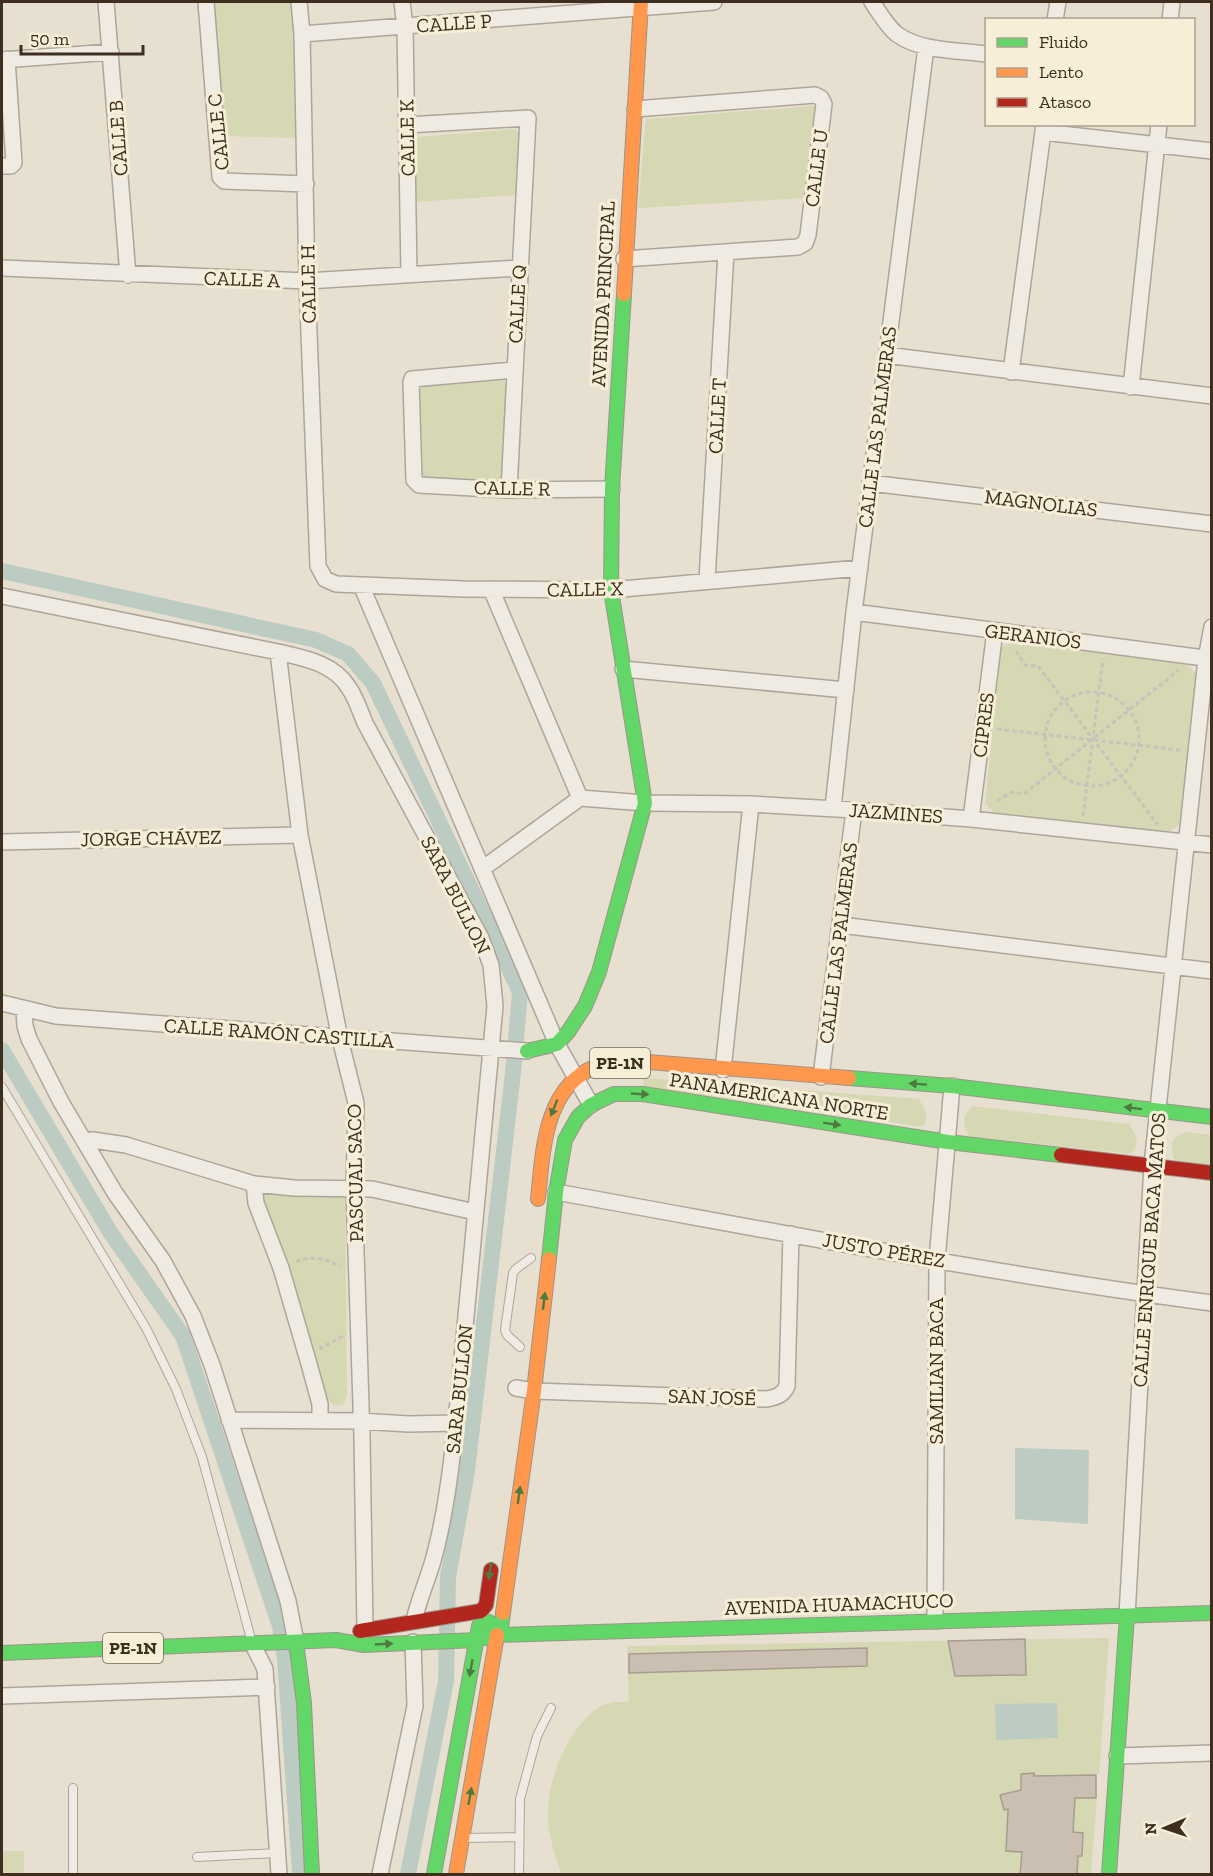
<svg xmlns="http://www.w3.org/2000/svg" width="1213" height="1876" viewBox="0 0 1213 1876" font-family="'Zilla Slab',serif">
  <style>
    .green { fill: #d6d7b3 }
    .water { fill: #bcccc2 }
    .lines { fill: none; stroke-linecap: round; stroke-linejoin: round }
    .canal { stroke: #bcccc2; stroke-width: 16 }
    .building { fill: #cbbfb2; stroke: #a89c90; stroke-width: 1.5 }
    .lane-casing { stroke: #ada599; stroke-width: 10 }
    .street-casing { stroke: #ada599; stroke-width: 18 }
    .fast-casing { stroke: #9c958a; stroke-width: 16 }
    .slow-casing { stroke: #9c958a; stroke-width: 16 }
    .jam-casing { stroke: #9c958a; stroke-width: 16 }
    .path { stroke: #c8c2b9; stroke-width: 3; stroke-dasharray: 4.5 3; stroke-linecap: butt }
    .lane { stroke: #efebe3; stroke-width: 8 }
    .street { stroke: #efebe3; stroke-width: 15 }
    .fast { stroke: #63d668; stroke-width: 14 }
    .slow { stroke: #ff974d; stroke-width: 14 }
    .jam { stroke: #b3261e; stroke-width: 14 }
    .oneway { fill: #4e7a40 }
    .labels { text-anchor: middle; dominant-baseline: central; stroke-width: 6; stroke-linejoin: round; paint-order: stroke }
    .shield { fill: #f7eed8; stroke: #756857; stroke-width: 1.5 }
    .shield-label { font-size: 18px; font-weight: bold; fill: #3d2e20 }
    .street-label { font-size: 20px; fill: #3d2e20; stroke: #f7eed8 }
  </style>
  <rect width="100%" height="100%" fill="#e7e0d1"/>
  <path class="green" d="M 213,2 L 292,2 L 295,49 L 297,138 L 223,136 Z
    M 812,106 L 818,110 L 806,198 L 638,208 L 646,119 Z
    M 515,129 L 519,133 L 517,195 L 416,202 L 416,142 L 419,137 Z
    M 503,380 L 507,384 L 504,480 L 496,484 L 428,480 L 423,478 L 420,389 L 427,384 Z
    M 1017,639 L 1185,663 L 1201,678 L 1183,822 L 1168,833 L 999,817 L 985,804 L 1001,648 Z
    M 644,1078 L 919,1099 C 925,1111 930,1114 923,1127 L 643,1087 Z
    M 973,1106 L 1129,1124 L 1137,1138 L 1135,1149 L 1131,1154 L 969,1136 C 963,1123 961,1115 973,1106 Z
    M 1187,1132 L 1211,1135 L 1211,1169 L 1174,1159 C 1169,1145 1171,1137 1187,1132 Z
    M 260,1192 L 342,1195 L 345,1199 L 347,1397 L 343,1405 L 335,1406 L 327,1399 L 292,1284 L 258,1195 Z
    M 1109,1638 L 1099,1774 L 1096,1774 L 1097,1798 L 1091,1874 L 561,1873 C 555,1855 549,1838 548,1819 C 546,1783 567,1729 598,1708 C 607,1702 618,1702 629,1701 L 627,1646 Z
    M 2,1851 L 24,1851 L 24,1874 L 2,1874 Z"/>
  <path class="water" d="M 1015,1448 L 1089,1450 L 1088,1524 L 1015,1519 Z
    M 1057,1703 L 1058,1738 L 996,1740 L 995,1704 Z"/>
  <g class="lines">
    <path class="canal" d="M 2,571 L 316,640 L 348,654 L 373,683 L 520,992 L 513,1073 L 467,1471 L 448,1577 L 446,1681 L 408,1874
      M 2,1050 L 110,1232 L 183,1336 L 280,1626 L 285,1658 L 300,1874"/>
  </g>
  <path class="building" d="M 1025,1639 L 1026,1675 L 955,1676 L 948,1641 Z
    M 867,1648 L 867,1666 L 629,1673 L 629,1654 Z
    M 1034,1773 L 1034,1776 L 1096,1775 L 1096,1798 L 1075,1798 L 1073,1832 L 1083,1833 L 1082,1856 L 1078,1856 L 1077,1875 L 1020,1875 L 1022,1852 L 1006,1851 L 1008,1809 L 1004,1810 L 1000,1795 L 1021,1790 L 1021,1774 Z"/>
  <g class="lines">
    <g class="lane-casing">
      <path id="lane" d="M 2,1087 L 146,1328 L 176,1389 L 202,1457 L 251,1639
        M 520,1347 L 507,1335 L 505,1330 L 513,1273 L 516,1269 L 531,1258
        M 73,1788 L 73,1874
        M 463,1838 L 519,1837
        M 197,1857 L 277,1853
        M 519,1874 L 520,1799 L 537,1736 L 551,1708"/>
    </g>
    <g class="street-casing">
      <path id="street" d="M 106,2 L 128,275
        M 206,2 L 220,177 L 224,181 L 306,184
        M 299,2 L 302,34 L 307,281 L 318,566 L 325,579 L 336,584 L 464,589 L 611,590 L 860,568
        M 402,2 L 405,27 L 409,275
        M 872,2 C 879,12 888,28 898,35 C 923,52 958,50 986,54
        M 1055,20 L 1058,2
        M 1170,20 L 1172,2
        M 302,34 L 714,2
        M 2,60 L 111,52
        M 407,125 L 528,118 L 509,490
        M 1043,132 L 1212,151
        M 2,166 L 11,166 L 14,163 L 7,59
        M 624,259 L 798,247 L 805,243 L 808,235 L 824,104 L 821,98 L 815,95 L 635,109
        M 2,268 L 307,281 L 519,268
        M 886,355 L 1212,396
        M 514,370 L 412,379 L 411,382 L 414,480 L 419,485 L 509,490 L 612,489
        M 1011,372 L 1044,124
        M 1131,387 L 1159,124
        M 870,483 L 1212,524
        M 707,580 L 726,252
        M 361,585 L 557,1044 L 591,1105
        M 491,589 L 580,798
        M 2,596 L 278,652 C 304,658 334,663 349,688 C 356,698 360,711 365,723 L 481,938 L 491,965 L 495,1006 L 456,1423 C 451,1468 445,1520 432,1564 C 426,1584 418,1601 414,1621
        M 854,612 L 1212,659
        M 278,652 L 300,835 L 340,1039 L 356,1103 L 354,1189 L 362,1436 L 365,1630
        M 623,669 L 846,690
        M 580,798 L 645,803 L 751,804 L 854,810 L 971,819 L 1212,845
        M 833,808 L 854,612 L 926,47
        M 971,819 L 995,631
        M 2,842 L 300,835
        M 482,869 L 580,798
        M 841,925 L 1212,971
        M 2,1003 L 56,1016 L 527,1051
        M 24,1009 L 25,1026 L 29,1039 L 61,1102 L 115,1193 L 163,1261 L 193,1316 L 212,1365 L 288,1601 L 296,1642
        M 723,1070 L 751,804
        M 821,1077 L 854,810
        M 84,1141 L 93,1140 L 126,1145 L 254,1184 L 294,1188 L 372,1189 L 475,1212
        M 254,1184 L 256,1203 L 281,1268 L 309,1364 L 320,1404 L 320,1421
        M 556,1192 C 774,1231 992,1274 1212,1303
        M 516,1388 L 534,1391 L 767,1399 C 777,1397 783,1395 787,1386 L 791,1234
        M 229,1420 L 361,1421 L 408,1424 L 456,1423
        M 1127,1616 L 1152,1165 L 1206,659 L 1212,627
        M 935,1621 L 937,1260 L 952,1086
        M 252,1643 L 265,1669 L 279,1874
        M 2,1696 L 267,1687
        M 1117,1756 L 1212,1753
        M 380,1874 L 415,1706 L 413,1642"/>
    </g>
    <g class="fast-casing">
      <path id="fast" d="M 527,1051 L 557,1044 L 568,1032 L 585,1006 L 599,972 L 645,803 L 611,590 L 612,489 L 624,294
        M 849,1078 L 952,1086 L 1212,1117
        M 549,1259 L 556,1192 L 565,1140 L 578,1117 L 591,1105 L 614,1094 L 643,1094 L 948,1142 L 1061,1155
        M 489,1622 L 497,1635 L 1212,1613
        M 296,1642 L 304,1703 L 312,1874
        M 2,1653 L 336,1640 L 364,1645 L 476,1640 L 497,1635 L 501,1628 L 503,1613
        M 434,1874 L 479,1626
        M 1109,1874 L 1127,1616"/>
    </g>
    <g class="slow-casing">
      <path id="slow" d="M 624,294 L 641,2
        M 538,1199 C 543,1151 544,1086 597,1066 C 613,1060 632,1063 648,1062 L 849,1078
        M 503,1613 L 534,1391 L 549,1259
        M 456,1874 L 497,1635"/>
    </g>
    <g class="jam-casing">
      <path id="jam" d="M 1061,1155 L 1212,1173
        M 360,1631 L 481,1611 L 486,1605 L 491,1570"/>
    </g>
    <path class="path" d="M 1016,651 L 1025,665 L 1038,666 L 1158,825
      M1045 739a47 47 0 1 1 94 0a47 47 0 1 1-94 0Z
      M 997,729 L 1180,750
      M 997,801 L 1012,792 L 1024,794 L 1179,670
      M 1083,816 L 1103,659
      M 296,1262 C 310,1255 327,1258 340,1267
      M 319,1349 L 345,1335"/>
    <use href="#lane" class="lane"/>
    <use href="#street" class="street"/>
    <use href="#fast" class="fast"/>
    <use href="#slow" class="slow"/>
    <use href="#jam" class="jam"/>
  </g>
  <defs><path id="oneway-solid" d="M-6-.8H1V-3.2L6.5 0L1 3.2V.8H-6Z" transform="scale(1.5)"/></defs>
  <g class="oneway">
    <use href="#oneway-solid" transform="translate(918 1084) rotate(-176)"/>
    <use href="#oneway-solid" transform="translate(640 1094) rotate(3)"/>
    <use href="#oneway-solid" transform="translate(554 1108) rotate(112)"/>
    <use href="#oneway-solid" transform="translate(1133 1108) rotate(-173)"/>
    <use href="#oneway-solid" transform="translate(832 1124) rotate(9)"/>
    <use href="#oneway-solid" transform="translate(544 1301) rotate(-83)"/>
    <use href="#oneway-solid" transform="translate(519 1495) rotate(-82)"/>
    <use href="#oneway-solid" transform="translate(490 1571) rotate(98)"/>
    <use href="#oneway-solid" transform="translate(384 1644) rotate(-3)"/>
    <use href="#oneway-solid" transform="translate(471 1668) rotate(100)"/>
    <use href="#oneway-solid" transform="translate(470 1796) rotate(-80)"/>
  </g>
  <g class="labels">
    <g class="shield">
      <rect x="590" y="1048" width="60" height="30" rx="4.5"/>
      <rect x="103" y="1633" width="60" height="30" rx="4.5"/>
    </g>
    <g class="shield-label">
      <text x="620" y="1063">PE-1N</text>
      <text x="133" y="1648">PE-1N</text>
    </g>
    <g class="street-label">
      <text transform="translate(454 23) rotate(-4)">CALLE P</text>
      <text transform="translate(218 132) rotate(-96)">CALLE C</text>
      <text transform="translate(118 138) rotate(-94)">CALLE B</text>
      <text transform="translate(407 138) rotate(-91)">CALLE K</text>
      <text transform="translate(816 168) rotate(-83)">CALLE U</text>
      <text transform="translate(242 279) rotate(2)">CALLE A</text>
      <text transform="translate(308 284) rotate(-91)">CALLE H</text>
      <text transform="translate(603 294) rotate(-87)">AVENIDA PRINCIPAL</text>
      <text transform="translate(517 304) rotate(-87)">CALLE Q</text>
      <text transform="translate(717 416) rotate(-87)">CALLE T</text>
      <text transform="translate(877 427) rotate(-83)">CALLE LAS PALMERAS</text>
      <text transform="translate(512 488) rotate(1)">CALLE R</text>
      <text transform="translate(1041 503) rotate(7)">MAGNOLIAS</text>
      <text transform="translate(585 589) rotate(-1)">CALLE X</text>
      <text transform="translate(1033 636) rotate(7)">GERANIOS</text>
      <text transform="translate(983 725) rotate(-83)">CIPRES</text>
      <text transform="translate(896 813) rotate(4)">JAZMINES</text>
      <text transform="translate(151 838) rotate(-1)">JORGE CHÁVEZ</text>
      <text transform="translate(456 895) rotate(63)">SARA BULLON</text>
      <text transform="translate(838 943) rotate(-83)">CALLE LAS PALMERAS</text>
      <text transform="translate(279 1033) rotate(4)">CALLE RAMÓN CASTILLA</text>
      <text transform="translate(779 1096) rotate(9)">PANAMERICANA NORTE</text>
      <text transform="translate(355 1173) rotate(-91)">PASCUAL SACO</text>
      <text transform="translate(884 1250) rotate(10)">JUSTO PÉREZ</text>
      <text transform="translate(1149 1250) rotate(-86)">CALLE ENRIQUE BACA MATOS</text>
      <text transform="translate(936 1371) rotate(-90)">SAMILIAN BACA</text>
      <text transform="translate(459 1389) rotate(-84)">SARA BULLON</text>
      <text transform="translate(712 1397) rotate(2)">SAN JOSÉ</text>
      <text transform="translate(839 1604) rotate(-2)">AVENIDA HUAMACHUCO</text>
    </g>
  </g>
  <rect width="1213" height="1876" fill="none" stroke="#3d2e20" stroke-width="6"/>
  <rect x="985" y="18" width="210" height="108" fill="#f7eed8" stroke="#ada18e" stroke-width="1.5"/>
  <rect x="997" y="38" width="30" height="9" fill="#63d668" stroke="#ada18e" stroke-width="1.5"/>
  <text x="1039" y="48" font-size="18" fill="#3d2e20">Fluido</text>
  <rect x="997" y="68" width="30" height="9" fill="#ff974d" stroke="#ada18e" stroke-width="1.5"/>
  <text x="1039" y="78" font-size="18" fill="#3d2e20">Lento</text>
  <rect x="997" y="98" width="30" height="9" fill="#b3261e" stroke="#ada18e" stroke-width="1.5"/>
  <text x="1039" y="108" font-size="18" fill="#3d2e20">Atasco</text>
  <g transform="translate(1165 1828) rotate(268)" stroke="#f7eed8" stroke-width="4.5" paint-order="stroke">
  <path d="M0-4.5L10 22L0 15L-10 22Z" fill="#3d2e20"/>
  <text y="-9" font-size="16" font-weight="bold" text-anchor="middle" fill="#3d2e20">N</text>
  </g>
  <path d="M21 45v9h122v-9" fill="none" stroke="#3d2e20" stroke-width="3"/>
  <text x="30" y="45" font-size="18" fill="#3d2e20" stroke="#f7eed8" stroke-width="4.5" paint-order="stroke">50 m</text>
</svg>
